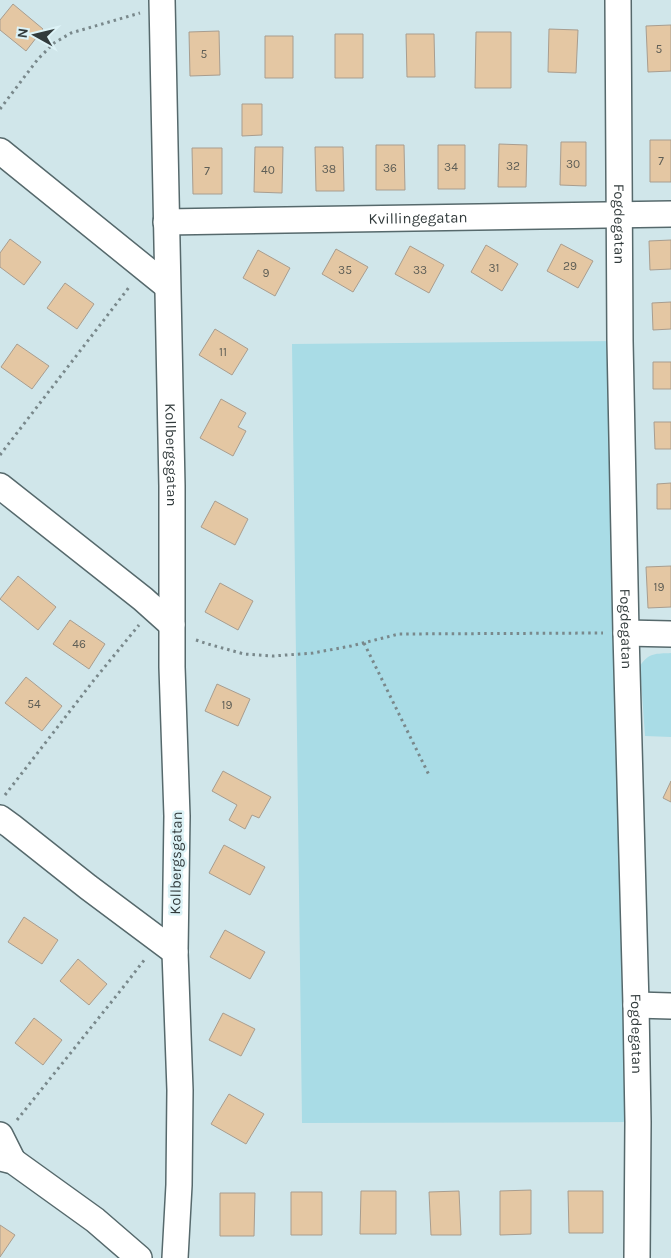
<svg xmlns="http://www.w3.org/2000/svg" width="671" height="1258" viewBox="0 0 671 1258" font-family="Karla,sans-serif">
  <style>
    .green { fill: #a9dce6 }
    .building { fill: #e4c7a3; stroke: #a89d8f }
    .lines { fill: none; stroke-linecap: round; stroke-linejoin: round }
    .street-casing { stroke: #56696c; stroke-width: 28 }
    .path { stroke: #79888b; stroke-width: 3; stroke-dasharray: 2.5 4; stroke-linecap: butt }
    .street { stroke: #fff; stroke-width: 25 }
    .labels { text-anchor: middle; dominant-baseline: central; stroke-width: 5; stroke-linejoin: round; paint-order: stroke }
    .number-label { font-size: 12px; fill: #5e5e56 }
    .street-label { font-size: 15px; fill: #323b3c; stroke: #ddf3f7 }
  </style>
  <rect width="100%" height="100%" fill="#d0e6ea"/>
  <path class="green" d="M 620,341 L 638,1122 L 302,1123 L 292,344 Z
    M 671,653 L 671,737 L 645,736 L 640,666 C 649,652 656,654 671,653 Z"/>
  <path class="building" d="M 13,4 L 43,29 L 26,51 L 0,30 L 0,20 Z
    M 671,25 L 671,71 L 648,72 L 646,26 Z
    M 549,29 L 578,30 L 576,73 L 548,72 Z
    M 219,31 L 220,75 L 190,76 L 189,32 Z
    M 476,32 L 511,32 L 511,88 L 475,88 Z
    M 335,34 L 363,34 L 363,78 L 335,78 Z
    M 406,34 L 434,34 L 435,77 L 407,77 Z
    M 265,36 L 293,36 L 293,78 L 265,78 Z
    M 242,104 L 262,104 L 262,135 L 242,136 Z
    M 650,140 L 671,140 L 671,182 L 650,182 Z
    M 561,142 L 586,142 L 586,186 L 560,185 Z
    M 499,144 L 527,145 L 526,187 L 498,187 Z
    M 376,145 L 404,145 L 405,190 L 376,190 Z
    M 438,145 L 465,145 L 465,189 L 438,189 Z
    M 255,147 L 283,147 L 282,193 L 254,192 Z
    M 315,147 L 343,147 L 344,191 L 316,191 Z
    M 192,148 L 222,148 L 222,194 L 193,194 Z
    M 10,239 L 41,262 L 24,285 L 0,267 L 0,253 Z
    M 671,240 L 671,269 L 650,270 L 649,241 Z
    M 561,244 L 593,261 L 578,288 L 547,271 Z
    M 486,245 L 518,264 L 502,291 L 471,272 Z
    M 410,246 L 444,265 L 429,293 L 395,274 Z
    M 336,249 L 368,267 L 353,292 L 322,274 Z
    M 258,250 L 290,268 L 275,296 L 243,278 Z
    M 65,283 L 94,304 L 77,329 L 47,308 Z
    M 671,302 L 671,329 L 653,330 L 652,303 Z
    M 215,329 L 248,349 L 232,375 L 199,355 Z
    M 17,344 L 49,366 L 32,389 L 1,367 Z
    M 653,362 L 671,362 L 671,389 L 653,389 Z
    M 221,399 L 246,413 L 238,427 L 246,431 L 233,456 L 200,438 Z
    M 654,422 L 671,422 L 671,449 L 655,449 Z
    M 671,483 L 671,509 L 657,509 L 657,484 Z
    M 215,501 L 248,519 L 235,545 L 201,527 Z
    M 671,566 L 671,607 L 648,608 L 646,567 Z
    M 18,576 L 56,607 L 38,630 L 0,599 Z
    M 220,583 L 253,601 L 238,630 L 205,612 Z
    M 70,620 L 105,644 L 89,669 L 53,644 Z
    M 26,677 L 62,706 L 42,731 L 5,703 Z
    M 217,684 L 250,699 L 238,726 L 205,711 Z
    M 223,771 L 271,797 L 259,818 L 252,815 L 245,829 L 229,820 L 237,805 L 212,791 Z
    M 671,781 L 671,802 L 663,798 Z
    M 224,845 L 265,867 L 250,895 L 209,873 Z
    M 24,917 L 58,940 L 42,964 L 8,942 Z
    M 225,930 L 265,952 L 250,979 L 210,957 Z
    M 78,959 L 107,984 L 89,1005 L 60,981 Z
    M 223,1013 L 255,1029 L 241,1056 L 209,1040 Z
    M 34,1018 L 62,1040 L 43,1065 L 15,1043 Z
    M 229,1094 L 264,1114 L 246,1144 L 211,1124 Z
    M 531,1190 L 531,1234 L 500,1235 L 500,1191 Z
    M 361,1191 L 396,1191 L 396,1234 L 360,1234 Z
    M 459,1191 L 461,1235 L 431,1235 L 429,1192 Z
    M 568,1191 L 603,1191 L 603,1233 L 569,1233 Z
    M 291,1192 L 322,1192 L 322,1235 L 291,1235 Z
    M 220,1193 L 255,1193 L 254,1236 L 220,1236 Z
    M 0,1225 L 15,1235 L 0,1257 Z"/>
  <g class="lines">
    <g class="street-casing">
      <g id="street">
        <path id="s1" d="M 162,0 L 172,486 L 172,667 L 177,816 L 175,952 L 180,1090 L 179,1185 L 175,1258"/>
        <path id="s2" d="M 618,0 L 620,341 L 626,633 L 636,1005 L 638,1122 L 637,1258"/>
        <path d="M 0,151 L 167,286"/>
        <path id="s3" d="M 166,222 L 671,214"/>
        <path d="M 0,486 L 143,599 L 172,625"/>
        <path d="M 626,633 L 671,634"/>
        <path d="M 0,818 L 11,826 L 88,887 L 175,952"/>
        <path d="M 636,1005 L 671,1006"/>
        <path d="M 0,1135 L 13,1161"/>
        <path d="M 0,1158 L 13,1161 L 95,1220 L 139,1258"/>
      </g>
    </g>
    <path class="path" d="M 0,109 L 38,59 L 54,43 L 71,33 L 140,13
      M 0,455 L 130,286
      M 196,640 L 208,644 L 244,654 L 273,656 L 313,653 L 351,646 L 399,634 L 603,633
      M 364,643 L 429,775
      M 5,795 L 94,680 L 139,625
      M 17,1120 L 121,990 L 145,959"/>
    <use href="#street" class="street"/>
  </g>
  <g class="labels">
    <g class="number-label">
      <text x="659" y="49">5</text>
      <text x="204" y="54">5</text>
      <text x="661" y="161">7</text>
      <text x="573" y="164">30</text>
      <text x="513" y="166">32</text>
      <text x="451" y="167">34</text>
      <text x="390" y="168">36</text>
      <text x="329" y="169">38</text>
      <text x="268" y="170">40</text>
      <text x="207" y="171">7</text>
      <text x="570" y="266">29</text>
      <text x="494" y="268">31</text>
      <text x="345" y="270">35</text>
      <text x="420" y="270">33</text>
      <text x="266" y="273">9</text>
      <text x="223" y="352">11</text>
      <text x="659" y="587">19</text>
      <text x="79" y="644">46</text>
      <text x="34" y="704">54</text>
      <text x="227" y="705">19</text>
    </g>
    <g class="street-label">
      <text stroke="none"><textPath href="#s3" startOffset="252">Kvillingegatan</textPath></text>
      <text stroke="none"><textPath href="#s2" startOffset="224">Fogdegatan</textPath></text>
      <text stroke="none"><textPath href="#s1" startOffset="455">Kollbergsgatan</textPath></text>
      <text stroke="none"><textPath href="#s2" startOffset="629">Fogdegatan</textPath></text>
      <text transform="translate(176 863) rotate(-89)">Kollbergsgatan</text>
      <text stroke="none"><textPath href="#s2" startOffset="1034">Fogdegatan</textPath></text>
    </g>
  </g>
  <g transform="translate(35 35) rotate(278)" stroke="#ddf3f7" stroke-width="4" paint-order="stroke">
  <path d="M0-4L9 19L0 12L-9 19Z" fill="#323b3c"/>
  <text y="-8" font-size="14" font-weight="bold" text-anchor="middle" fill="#323b3c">N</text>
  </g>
</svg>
